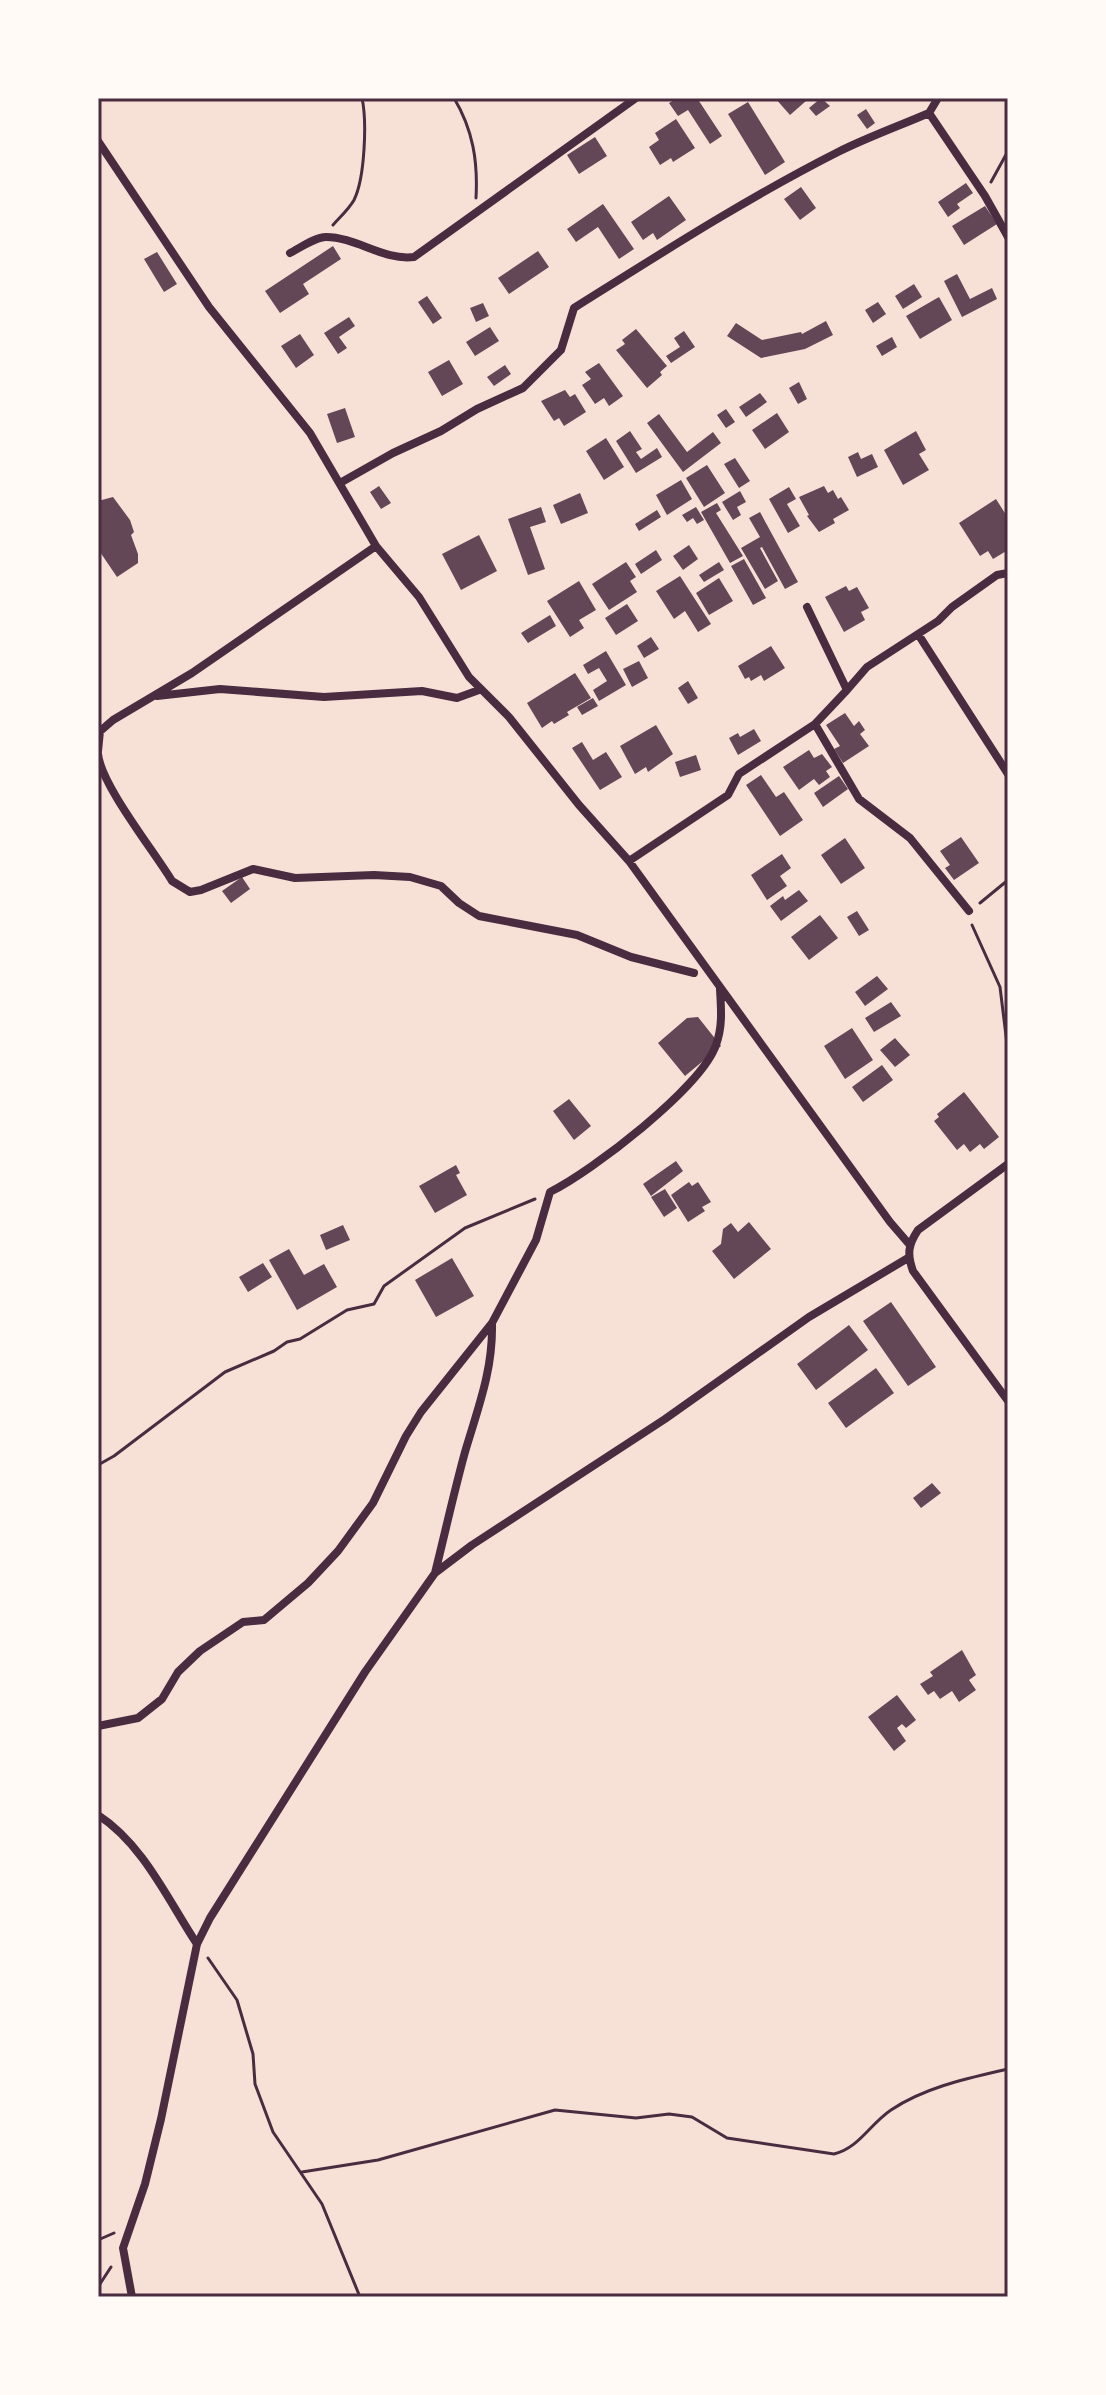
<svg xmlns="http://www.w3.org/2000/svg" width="1106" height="2395" viewBox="0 0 1106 2395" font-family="'Noto Serif',serif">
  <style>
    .building { fill: #644757 }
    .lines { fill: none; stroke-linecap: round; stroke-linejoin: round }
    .path { stroke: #4a2c40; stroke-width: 3 }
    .minor { stroke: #4a2c40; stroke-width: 8 }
    .neatline { fill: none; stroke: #4a2c40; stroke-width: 3 }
  </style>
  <rect width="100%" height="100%" fill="#f7e1d7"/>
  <path class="building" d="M 678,98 L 697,98 L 722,136 L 710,144 L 688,110 L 678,116 L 669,103 Z
    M 775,98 L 804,98 L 806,101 L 790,115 Z
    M 821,98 L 830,106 L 816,116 L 809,108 Z
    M 748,102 L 785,162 L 765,175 L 728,114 Z
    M 866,109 L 875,123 L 867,129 L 857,115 Z
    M 676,119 L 695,148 L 673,162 L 671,158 L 660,165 L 649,147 L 659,140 L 655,133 Z
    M 595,137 L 607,156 L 579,174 L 567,155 Z
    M 966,183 L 973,193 L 957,204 L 960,208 L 948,217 L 938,202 Z
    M 801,187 L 816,208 L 800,220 L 784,199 Z
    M 669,196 L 686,220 L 657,240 L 653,233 L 643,240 L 631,222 Z
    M 603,204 L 634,249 L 619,259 L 598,227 L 576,242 L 567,229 Z
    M 985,206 L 997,224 L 964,245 L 952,226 Z
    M 333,246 L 341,259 L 303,284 L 309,294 L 280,313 L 265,291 Z
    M 538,251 L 549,267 L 509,294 L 498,278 Z
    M 157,252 L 177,284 L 164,292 L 144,259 Z
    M 957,274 L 970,299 L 992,288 L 997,299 L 962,317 L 944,281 Z
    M 914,284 L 922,297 L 903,309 L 895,296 Z
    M 427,296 L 442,318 L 433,324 L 418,302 Z
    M 939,297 L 952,320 L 920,339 L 906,316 Z
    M 878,302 L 886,314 L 873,323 L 865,310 Z
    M 483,303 L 489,316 L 476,322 L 470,308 Z
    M 349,317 L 355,326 L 339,337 L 347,348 L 338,354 L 324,333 Z
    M 826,321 L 833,335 L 805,349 L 761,358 L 727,336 L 736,323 L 762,340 L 801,332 L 802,334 Z
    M 490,327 L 499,341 L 475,356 L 466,342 Z
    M 636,329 L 667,366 L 660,372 L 662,375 L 647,388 L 616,350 L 625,344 L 622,340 Z
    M 684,331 L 695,347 L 671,363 L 666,356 L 680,347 L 674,338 Z
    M 300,334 L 314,355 L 296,368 L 281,346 Z
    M 892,337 L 897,347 L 882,356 L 876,346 Z
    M 449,360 L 463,384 L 442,396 L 428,372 Z
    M 599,363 L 623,396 L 609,406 L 604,398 L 595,404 L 582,385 L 591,379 L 585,372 Z
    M 505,365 L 511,374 L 494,386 L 487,377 Z
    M 799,382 L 807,399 L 798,404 L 789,388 Z
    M 565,390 L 570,397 L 575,394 L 586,412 L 564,426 L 559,418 L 554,421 L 541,401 Z
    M 760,393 L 767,402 L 746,417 L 739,407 Z
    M 345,408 L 355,437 L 337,443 L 327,414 Z
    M 726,409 L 735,422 L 726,428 L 717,415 Z
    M 777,413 L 789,432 L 765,449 L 752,430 Z
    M 659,414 L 687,452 L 713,432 L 721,443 L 683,472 L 647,423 Z
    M 630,431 L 642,449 L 636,452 L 641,459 L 657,448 L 662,457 L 636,473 L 616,441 Z
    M 916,431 L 926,450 L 919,454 L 929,470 L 903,485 L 884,450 Z
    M 606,438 L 624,467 L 604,480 L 586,451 Z
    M 858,452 L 861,459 L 872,454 L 878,467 L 857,477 L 848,457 Z
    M 735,458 L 750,481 L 739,488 L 724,464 Z
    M 707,465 L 725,493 L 704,507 L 686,478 Z
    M 681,480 L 692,499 L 667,515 L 656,495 Z
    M 379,486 L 391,503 L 381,509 L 370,492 Z
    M 824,486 L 828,493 L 833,490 L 838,499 L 841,497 L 849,510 L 833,519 L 835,523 L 819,532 L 807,516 L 809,515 L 799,497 Z
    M 789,487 L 796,499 L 787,504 L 800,526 L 788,533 L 769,499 Z
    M 740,491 L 746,502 L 737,507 L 741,515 L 733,520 L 722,502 Z
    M 580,493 L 588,513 L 561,524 L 553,505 Z
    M 113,497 L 130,520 L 134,532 L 131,535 L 138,554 L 138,563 L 117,577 L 98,549 L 98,501 Z
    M 996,499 L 1008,518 L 1008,550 L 993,559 L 988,551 L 980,556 L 959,523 Z
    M 717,503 L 721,510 L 716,513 L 743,556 L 730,563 L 701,512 Z
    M 541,507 L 546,522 L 530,527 L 545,569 L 528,575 L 508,519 Z
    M 696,507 L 704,520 L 697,524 L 693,518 L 687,522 L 682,515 Z
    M 657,510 L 661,517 L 639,531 L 635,524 Z
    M 760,512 L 798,582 L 785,589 L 762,547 L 760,548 L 778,581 L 765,589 L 741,548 L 760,537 L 749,518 Z
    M 479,535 L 497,571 L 461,590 L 442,554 Z
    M 689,545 L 698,559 L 683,570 L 673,556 Z
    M 656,550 L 662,560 L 641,574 L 635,564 Z
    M 744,559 L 766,598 L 753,605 L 731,566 Z
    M 626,562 L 636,577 L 630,581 L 637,592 L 609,610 L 592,584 Z
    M 719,562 L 724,570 L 704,582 L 699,575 Z
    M 680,576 L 711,624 L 698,632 L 685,611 L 674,619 L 656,591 Z
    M 719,578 L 733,601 L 709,615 L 696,593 Z
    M 579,581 L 596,610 L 579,620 L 584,628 L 570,637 L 547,601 Z
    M 846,586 L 849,591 L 857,587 L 869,608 L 861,612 L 865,620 L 844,632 L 825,597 Z
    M 627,604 L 638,621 L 616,635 L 605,618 Z
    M 550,615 L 556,626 L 528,643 L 521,633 Z
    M 651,637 L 659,649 L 644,658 L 637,646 Z
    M 771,646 L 785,668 L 764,681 L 761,675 L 751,681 L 749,677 L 745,679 L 738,666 Z
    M 606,651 L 626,685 L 599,701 L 593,690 L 607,681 L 599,668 L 588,674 L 583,665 Z
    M 639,661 L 648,678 L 632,687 L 623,669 Z
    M 575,673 L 591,698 L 567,712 L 569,715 L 554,724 L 552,721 L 542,728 L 527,703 Z
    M 688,681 L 698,698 L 688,704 L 678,688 Z
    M 593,698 L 598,706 L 582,715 L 577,707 Z
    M 845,713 L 854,726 L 859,721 L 865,730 L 860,734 L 869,746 L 843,763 L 834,749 L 840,746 L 826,725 Z
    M 656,725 L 673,754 L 648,772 L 646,767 L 635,774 L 620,746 Z
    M 754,729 L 761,741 L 738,755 L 729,738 L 738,733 L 740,737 Z
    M 582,742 L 593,760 L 606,752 L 622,777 L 600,790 L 572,748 Z
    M 809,750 L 814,758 L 822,754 L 832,767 L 826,771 L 830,777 L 819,785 L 814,779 L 799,790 L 783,767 Z
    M 696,755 L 701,770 L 680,777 L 675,762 Z
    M 761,775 L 776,797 L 784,792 L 803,820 L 780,836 L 746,785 Z
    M 839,776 L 848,789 L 823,807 L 814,793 Z
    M 961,837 L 979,863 L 954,880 L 945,868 L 950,865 L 940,851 Z
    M 845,838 L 865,868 L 841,884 L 821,855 Z
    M 782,854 L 791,868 L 780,876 L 787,886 L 767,900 L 751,875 Z
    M 242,877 L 250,889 L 231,903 L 222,891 Z
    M 799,890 L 808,901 L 781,921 L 770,906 L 783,896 L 785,900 Z
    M 857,911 L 869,930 L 859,936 L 847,917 Z
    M 820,915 L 838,938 L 809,960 L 791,937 Z
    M 877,976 L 888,989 L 865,1006 L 855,992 Z
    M 891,1002 L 901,1016 L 874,1032 L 865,1018 Z
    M 698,1017 L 721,1046 L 685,1076 L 658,1043 L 687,1018 Z
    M 852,1028 L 873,1060 L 845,1079 L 824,1046 Z
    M 895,1038 L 910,1055 L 895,1067 L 880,1050 Z
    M 882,1065 L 893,1080 L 863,1102 L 852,1087 Z
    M 964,1092 L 999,1137 L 984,1149 L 980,1144 L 970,1152 L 964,1144 L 957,1150 L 934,1121 L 939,1117 L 937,1114 Z
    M 569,1099 L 591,1126 L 574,1140 L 553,1111 Z
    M 676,1161 L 683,1171 L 651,1196 L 643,1184 Z
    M 456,1165 L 460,1173 L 456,1175 L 467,1195 L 435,1213 L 419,1186 Z
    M 689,1182 L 692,1186 L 698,1182 L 711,1202 L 702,1207 L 705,1211 L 688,1222 L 671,1195 Z
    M 665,1189 L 677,1208 L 664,1217 L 651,1197 Z
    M 749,1222 L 771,1249 L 734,1279 L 712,1251 L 721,1244 L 723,1229 L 731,1223 L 738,1232 Z
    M 343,1225 L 350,1240 L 326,1250 L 320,1235 Z
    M 289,1249 L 304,1275 L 324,1264 L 337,1287 L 297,1310 L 269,1260 Z
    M 452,1258 L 474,1296 L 436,1317 L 415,1280 Z
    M 263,1263 L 272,1277 L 248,1292 L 239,1277 Z
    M 891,1302 L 936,1367 L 908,1386 L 863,1321 Z
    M 849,1325 L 868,1350 L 816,1390 L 797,1364 Z
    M 876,1368 L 894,1393 L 846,1428 L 828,1403 Z
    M 932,1483 L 941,1493 L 921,1508 L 913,1498 Z
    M 962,1650 L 976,1675 L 969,1680 L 976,1690 L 959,1702 L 952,1691 L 940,1699 L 934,1691 L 928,1695 L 920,1684 L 933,1676 L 930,1672 Z
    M 897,1695 L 916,1720 L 906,1728 L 902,1724 L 897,1728 L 906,1741 L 894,1751 L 868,1717 Z"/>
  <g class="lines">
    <path class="path" d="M 454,98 C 473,130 478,161 476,198
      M 991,182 L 1008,151
      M 333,225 C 340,217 349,209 354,200 C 365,178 367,121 362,98
      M 980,903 L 1008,880
      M 972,925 L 1000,987 L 1008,1052
      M 98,1465 L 114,1456 L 225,1372 L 274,1351 L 287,1342 L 300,1339 L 347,1310 L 374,1304 L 384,1286 L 465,1228 L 535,1199
      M 208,1958 L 237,2000 L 253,2054 L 255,2084 L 273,2132 L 322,2204 L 360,2297
      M 302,2172 L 378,2160 L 555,2110 L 636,2118 L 669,2114 L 692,2117 L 727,2138 L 834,2154 C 859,2148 870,2124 891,2110 C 925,2087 969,2078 1008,2069
      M 98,2240 L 114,2233
      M 98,2287 L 111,2267"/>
    <path class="minor" d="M 938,98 L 929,113 L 985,196 L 1008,237
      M 98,141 L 209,307 L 310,433 L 376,546 L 419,597 L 469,677 L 509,717 L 579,805 L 629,861 L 890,1222 L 909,1244
      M 290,253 C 300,248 315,237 326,237 C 356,237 384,261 414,257 L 636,98
      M 340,483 L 393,453 L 441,431 L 477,409 L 523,388 L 561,350 L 574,308 C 660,254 747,198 838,152 C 868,137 899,126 929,113
      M 807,607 L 847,690 L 815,724 L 859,799 L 910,838 L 969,911
      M 918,634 L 1008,774
      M 847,690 L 867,667 L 938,621 L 952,607 L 997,575 L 1008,573
      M 157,696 L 220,689 L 324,697 L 422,691 L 457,698 L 479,690
      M 98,733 L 113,720 L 192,673 L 376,546
      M 98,751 L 100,731
      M 98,754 C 101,785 154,851 172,881 L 190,892 L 201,890 L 253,869 L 295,878 L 374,875 L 410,877 L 441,886 L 459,903 L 479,916 L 577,935 L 631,957 L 694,973
      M 629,861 L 728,795 L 739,774 L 815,724
      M 1008,1164 L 918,1230 C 908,1245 907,1254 913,1271 L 1008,1401
      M 435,1573 C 445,1533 454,1492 465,1452 C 478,1408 493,1370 492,1324
      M 98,1726 L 138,1718 L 162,1699 L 178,1672 L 200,1651 L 243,1622 L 264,1620 L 308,1583 L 338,1551 L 373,1503 L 406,1436 L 421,1412 L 492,1323 L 536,1240 L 550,1192 C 591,1172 701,1088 716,1045 C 723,1026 721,1008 720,989
      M 98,1815 C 143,1844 168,1900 197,1944
      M 132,2297 L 123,2248 L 145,2184 L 161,2119 L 197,1944 L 210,1918 L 365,1672 L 435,1573 L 472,1545 L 665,1419 L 809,1317 L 908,1258"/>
  </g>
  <rect width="1106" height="2395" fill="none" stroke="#fffaf5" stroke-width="200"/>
  <rect x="100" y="100" width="906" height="2195" class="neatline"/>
</svg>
